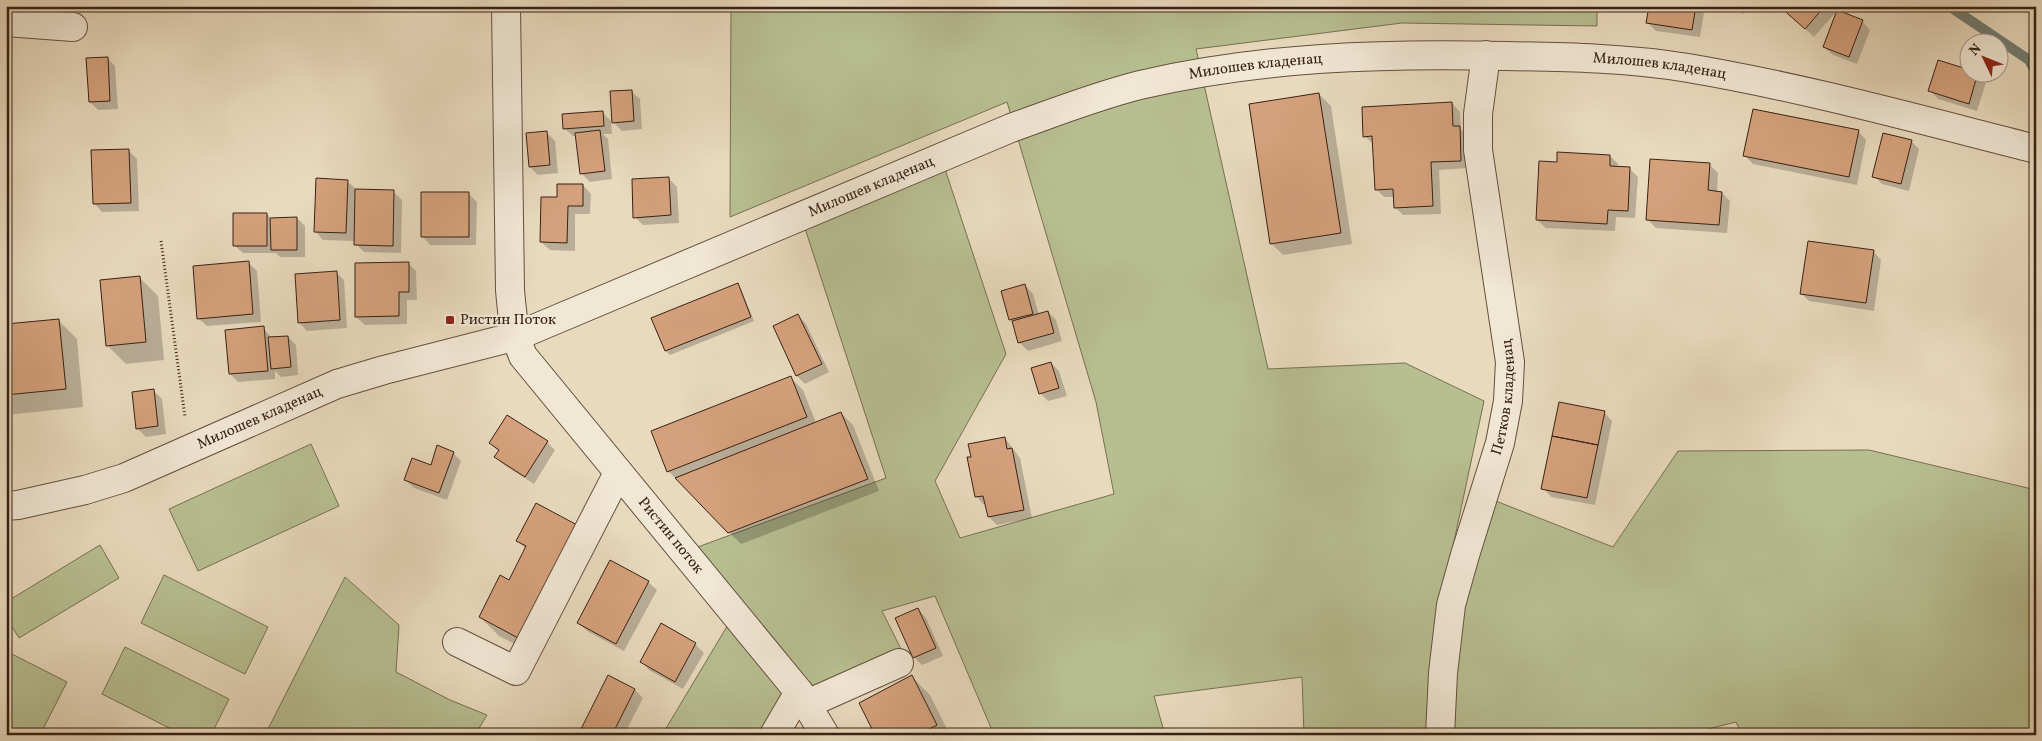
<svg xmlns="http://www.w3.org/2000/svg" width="2042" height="741" viewBox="0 0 2042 741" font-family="Vollkorn,serif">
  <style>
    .green { fill: #b7bf91; stroke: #777052 }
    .shadow { fill: #0003 }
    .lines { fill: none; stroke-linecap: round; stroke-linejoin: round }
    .stream { stroke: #717d72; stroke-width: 10 }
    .building { fill: #d5a17c; stroke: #372114 }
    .minor-casing { stroke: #644f3e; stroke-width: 30 }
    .path { stroke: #372114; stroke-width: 3; stroke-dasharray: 1 2.5; stroke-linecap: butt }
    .minor { stroke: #f1e7d5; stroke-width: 28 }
    .poi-dot { fill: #8f2418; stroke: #f1e7d5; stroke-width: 2 }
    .labels { text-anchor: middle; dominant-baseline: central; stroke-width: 4.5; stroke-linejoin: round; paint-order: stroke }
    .street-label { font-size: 15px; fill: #372114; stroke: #f1e7d5 }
    .poi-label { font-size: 15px; fill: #372114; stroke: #f1e7d5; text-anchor: start }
  </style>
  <rect width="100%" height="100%" fill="#e9dabe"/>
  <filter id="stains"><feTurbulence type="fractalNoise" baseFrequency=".004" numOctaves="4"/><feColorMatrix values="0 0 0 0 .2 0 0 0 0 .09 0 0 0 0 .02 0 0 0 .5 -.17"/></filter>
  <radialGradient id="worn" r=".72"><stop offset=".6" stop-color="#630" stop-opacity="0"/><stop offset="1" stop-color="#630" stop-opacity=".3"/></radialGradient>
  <path class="green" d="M 731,6 L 1597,6 L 1597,26 L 1402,23 L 1196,49 L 1268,369 L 1405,363 L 1484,401 L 1440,607 L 1431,735 L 1304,735 L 1302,677 L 1154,696 L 1165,735 L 994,735 L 935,596 L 882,611 L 901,649 L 799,692 L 774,735 L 662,735 L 735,613 L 684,552 L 886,478 L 801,216 L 941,157 L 1006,354 L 935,481 L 960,538 L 1114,494 L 1096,402 L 1007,102 L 730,217 Z
    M 311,444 L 339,506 L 198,571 L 169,509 Z
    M 1869,450 L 2036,490 L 2036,735 L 1742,735 L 1736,722 L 1684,735 L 1440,735 L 1483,496 L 1613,547 L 1678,451 Z
    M 100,545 L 119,578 L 19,638 L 6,617 L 6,602 Z
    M 164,575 L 268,627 L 245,674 L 141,623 Z
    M 345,577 L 399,625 L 396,672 L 450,700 L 487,715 L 475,735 L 265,735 Z
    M 125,647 L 229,699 L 211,735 L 183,735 L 102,694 Z
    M 6,651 L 67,682 L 40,735 L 6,735 Z"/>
  <path class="shadow" d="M 1650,6 L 1705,6 L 1700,37 L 1656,31 L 1647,22 Z
    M 1735,6 L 1750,6 L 1743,14 Z
    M 1780,6 L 1828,6 L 1835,13 L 1814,37 Z
    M 1862,21 L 1870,30 L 1857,64 L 1833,55 L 1824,47 Z
    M 107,58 L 115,66 L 118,109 L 98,110 L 90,102 Z
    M 1970,72 L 1978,73 L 1986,82 L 1977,111 L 1938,99 L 1930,90 Z
    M 631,91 L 640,99 L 642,129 L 622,131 L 614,123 Z
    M 1319,94 L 1331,106 L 1352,244 L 1283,255 L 1271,243 Z
    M 1452,103 L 1460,112 L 1461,129 L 1467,135 L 1469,168 L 1439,170 L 1441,214 L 1403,215 L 1395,207 L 1394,197 L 1384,197 L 1376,189 L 1374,144 L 1364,136 Z
    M 602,112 L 611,121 L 612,134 L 603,134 L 608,139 L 612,179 L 590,182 L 581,173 L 577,136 L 573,136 L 564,128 Z
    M 1858,131 L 1866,140 L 1857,185 L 1753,164 L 1744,155 Z
    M 547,133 L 555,141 L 558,173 L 538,175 L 530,167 Z
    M 1911,141 L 1919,149 L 1909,191 L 1882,184 L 1874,176 Z
    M 129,151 L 137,159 L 139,211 L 102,212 L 94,203 Z
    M 1610,156 L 1618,164 L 1618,168 L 1629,168 L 1638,177 L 1635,218 L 1616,217 L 1615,231 L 1546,228 L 1537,220 L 1558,163 Z
    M 1710,165 L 1718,173 L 1717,192 L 1722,193 L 1730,201 L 1727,233 L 1656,228 L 1647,219 Z
    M 669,179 L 677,187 L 679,223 L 643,225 L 635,217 Z
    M 347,181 L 356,189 L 393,191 L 402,200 L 401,253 L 364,252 L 356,244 L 356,241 L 323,240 L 315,231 Z
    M 583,185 L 591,194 L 590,214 L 575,214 L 575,251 L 550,250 L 541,242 L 558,199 Z
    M 469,194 L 477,202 L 476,245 L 430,245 L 422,236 Z
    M 267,214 L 271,219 L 297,218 L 305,226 L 305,257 L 280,257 L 276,253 L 243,253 L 234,245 Z
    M 1873,251 L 1881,260 L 1874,311 L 1809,301 L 1801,293 Z
    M 249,263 L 257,271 L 261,322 L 207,326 L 198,318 Z
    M 408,263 L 416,271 L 417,300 L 407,300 L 407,324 L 365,325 L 356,317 Z
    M 336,272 L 344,280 L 347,328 L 307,331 L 299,322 Z
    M 139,277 L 158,296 L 164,360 L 126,364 L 107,345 Z
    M 737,285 L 741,289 L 754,321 L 670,355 L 666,351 L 653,318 Z
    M 1025,285 L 1033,294 L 1039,315 L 1048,312 L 1056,320 L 1062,341 L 1028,351 L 1019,342 L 1014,323 L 1010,320 L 1003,291 Z
    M 2036,285 L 2036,305 L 2032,301 Z
    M 798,315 L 806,324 L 829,372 L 805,384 L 797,376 Z
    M 58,320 L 77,339 L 83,407 L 6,415 L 6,326 Z
    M 263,328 L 272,338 L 288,337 L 296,345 L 298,375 L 281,377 L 275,371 L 275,379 L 238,382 L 230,374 Z
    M 1051,363 L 1059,371 L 1067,396 L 1048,401 L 1040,393 Z
    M 791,378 L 803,390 L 816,423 L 841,413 L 853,425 L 879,491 L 741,544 L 668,471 Z
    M 154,391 L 162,399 L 166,434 L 146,437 L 137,428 Z
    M 1604,412 L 1612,421 L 1595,505 L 1551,497 L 1543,488 Z
    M 1005,438 L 1020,458 L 1032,518 L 997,525 L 989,517 L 986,504 L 984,505 L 976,496 L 972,457 Z
    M 547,442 L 555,450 L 534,484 L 504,465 L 496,457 L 499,452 L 490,443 Z
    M 453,453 L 461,461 L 447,500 L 414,488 L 405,479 Z
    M 578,527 L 597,545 L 539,656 L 499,636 L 480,617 L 509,581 L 526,549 L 517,540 Z
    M 648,582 L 657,590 L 624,651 L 587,631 L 579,623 Z
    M 918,609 L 926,618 L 943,656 L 922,665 L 914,657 Z
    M 662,625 L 695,644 L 704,653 L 683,689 L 649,670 L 641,661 Z
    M 912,677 L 930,695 L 950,735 L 877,735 Z
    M 635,690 L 643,698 L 624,735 L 579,735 Z"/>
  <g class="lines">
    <path class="stream" d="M 1949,6 L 2029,60 L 2036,73"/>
  </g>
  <path class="building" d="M 1649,6 L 1696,6 L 1692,30 L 1646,23 Z
    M 1779,6 L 1825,6 L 1805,29 Z
    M 1837,10 L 1863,20 L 1849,57 L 1823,47 Z
    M 108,57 L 110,101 L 89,102 L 86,58 Z
    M 1938,60 L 1970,70 L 1970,72 L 1978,72 L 1969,104 L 1928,91 Z
    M 632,90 L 634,121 L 612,123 L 610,91 Z
    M 1319,93 L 1341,233 L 1270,244 L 1249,104 Z
    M 1452,102 L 1453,126 L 1460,126 L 1461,161 L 1431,162 L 1433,206 L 1394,208 L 1393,189 L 1375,190 L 1372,136 L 1363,137 L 1362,107 Z
    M 1753,109 L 1859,130 L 1849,177 L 1743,156 Z
    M 603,111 L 604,126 L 563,129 L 562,114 Z
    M 600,130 L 605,171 L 580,174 L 575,133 Z
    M 547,131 L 550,165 L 529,167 L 526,133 Z
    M 1883,133 L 1912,140 L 1901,184 L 1872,177 Z
    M 129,149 L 131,203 L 93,204 L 91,150 Z
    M 1557,152 L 1610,155 L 1610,166 L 1630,167 L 1628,211 L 1608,210 L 1607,224 L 1536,220 L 1539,161 L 1557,162 Z
    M 1650,159 L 1710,163 L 1708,190 L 1722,192 L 1719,225 L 1646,220 Z
    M 669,177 L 671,215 L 633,218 L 632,179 Z
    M 316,178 L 348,180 L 346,233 L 314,232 Z
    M 557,184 L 583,184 L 583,206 L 568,206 L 567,243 L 540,242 L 541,197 L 557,197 Z
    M 355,189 L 394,190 L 393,246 L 354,245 Z
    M 421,192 L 469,192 L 469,237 L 421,237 Z
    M 233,213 L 267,213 L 267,246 L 233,246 Z
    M 297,217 L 297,250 L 271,250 L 270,218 Z
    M 1808,241 L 1874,250 L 1866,303 L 1800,294 Z
    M 249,261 L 253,314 L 197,319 L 193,266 Z
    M 409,262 L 409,292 L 399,292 L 399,316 L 355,317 L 355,263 Z
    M 337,271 L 340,320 L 298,323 L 295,274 Z
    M 140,276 L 146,342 L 106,346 L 100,280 Z
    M 738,283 L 751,317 L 665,351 L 651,318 Z
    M 1025,284 L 1033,314 L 1009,320 L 1001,291 Z
    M 1048,311 L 1054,333 L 1018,343 L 1012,321 Z
    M 798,314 L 822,364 L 796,376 L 773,326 Z
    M 59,319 L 66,389 L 6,395 L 6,324 Z
    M 264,326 L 268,371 L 229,374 L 225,330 Z
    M 288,336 L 291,367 L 271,369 L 268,337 Z
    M 1051,362 L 1059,388 L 1039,394 L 1031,368 Z
    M 791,376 L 807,417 L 667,472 L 651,431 Z
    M 154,389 L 158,426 L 136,429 L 132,392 Z
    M 1559,402 L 1605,411 L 1598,445 L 1552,436 Z
    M 841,412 L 868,479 L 728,533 L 675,478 Z
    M 507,415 L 548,441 L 525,477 L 494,457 L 499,450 L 489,443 Z
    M 1552,436 L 1598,445 L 1587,498 L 1541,489 Z
    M 1005,437 L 1007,449 L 1012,448 L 1024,510 L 988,517 L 983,496 L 975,497 L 967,457 L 971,457 L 968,444 Z
    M 437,445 L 454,452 L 439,493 L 404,480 L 412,458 L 431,465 Z
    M 536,503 L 579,526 L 520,639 L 479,617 L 500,575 L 509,580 L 526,546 L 516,541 Z
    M 610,560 L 649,581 L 616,644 L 577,623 Z
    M 918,608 L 936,648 L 913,658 L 895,618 Z
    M 661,623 L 696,643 L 675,682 L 640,662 Z
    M 608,675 L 635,689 L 612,735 L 578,735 Z
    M 912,675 L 937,725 L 918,735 L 875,735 L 859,703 Z"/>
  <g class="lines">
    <g class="minor-casing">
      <g id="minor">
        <path id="s1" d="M 506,6 L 510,290 C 512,313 514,335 523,356 L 799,692 L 825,735"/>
        <path d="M 6,22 L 73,27"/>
        <path id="s2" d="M 6,506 L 18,505 L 85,490 L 124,478 L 337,384 L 384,370 L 517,336 L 1011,128 C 1053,113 1096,96 1140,85 C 1260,57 1383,53 1505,56 C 1566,57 1628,58 1688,68 C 1806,88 1921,120 2036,149"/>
        <path d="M 457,642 L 516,671 L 618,473"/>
        <path d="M 807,704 L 899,663"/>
        <path d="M 774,735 L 799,692"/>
        <path id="s3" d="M 1440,735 L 1443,673 L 1451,605 L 1465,555 L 1500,443 L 1508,401 L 1510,362 L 1478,150 L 1478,114 L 1486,55"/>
      </g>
    </g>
    <path class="path" d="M 161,241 L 185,417"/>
    <use href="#minor" class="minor"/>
  </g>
  <rect class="poi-dot" x="445" y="315" width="10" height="10" rx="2.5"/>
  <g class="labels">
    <g class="street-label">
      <text stroke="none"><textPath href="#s2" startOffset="1330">Милошев кладенац</textPath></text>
      <text stroke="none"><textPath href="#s2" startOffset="1735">Милошев кладенац</textPath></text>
      <text stroke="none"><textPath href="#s2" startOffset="925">Милошев кладенац</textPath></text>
      <text stroke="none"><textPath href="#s3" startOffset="346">Петков кладенац</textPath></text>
      <text stroke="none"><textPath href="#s2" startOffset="270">Милошев кладенац</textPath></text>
      <text stroke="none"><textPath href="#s1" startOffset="584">Ристин поток</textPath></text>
    </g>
    <g class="poi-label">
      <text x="460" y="320">Ристин Поток</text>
    </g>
  </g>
  <rect width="2042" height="741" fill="none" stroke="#e9dabe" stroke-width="25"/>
  <rect x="8" y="8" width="2027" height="726" fill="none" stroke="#372114" stroke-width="2.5"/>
  <rect x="12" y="12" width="2017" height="716" fill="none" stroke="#372114"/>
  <g transform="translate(1984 58) rotate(313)"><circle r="24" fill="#f1e7d5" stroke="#a79888"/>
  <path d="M0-4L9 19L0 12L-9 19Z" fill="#8f2418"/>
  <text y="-8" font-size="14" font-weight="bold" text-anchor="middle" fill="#372114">N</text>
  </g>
  <rect width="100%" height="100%" filter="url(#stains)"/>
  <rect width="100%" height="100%" fill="url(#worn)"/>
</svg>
